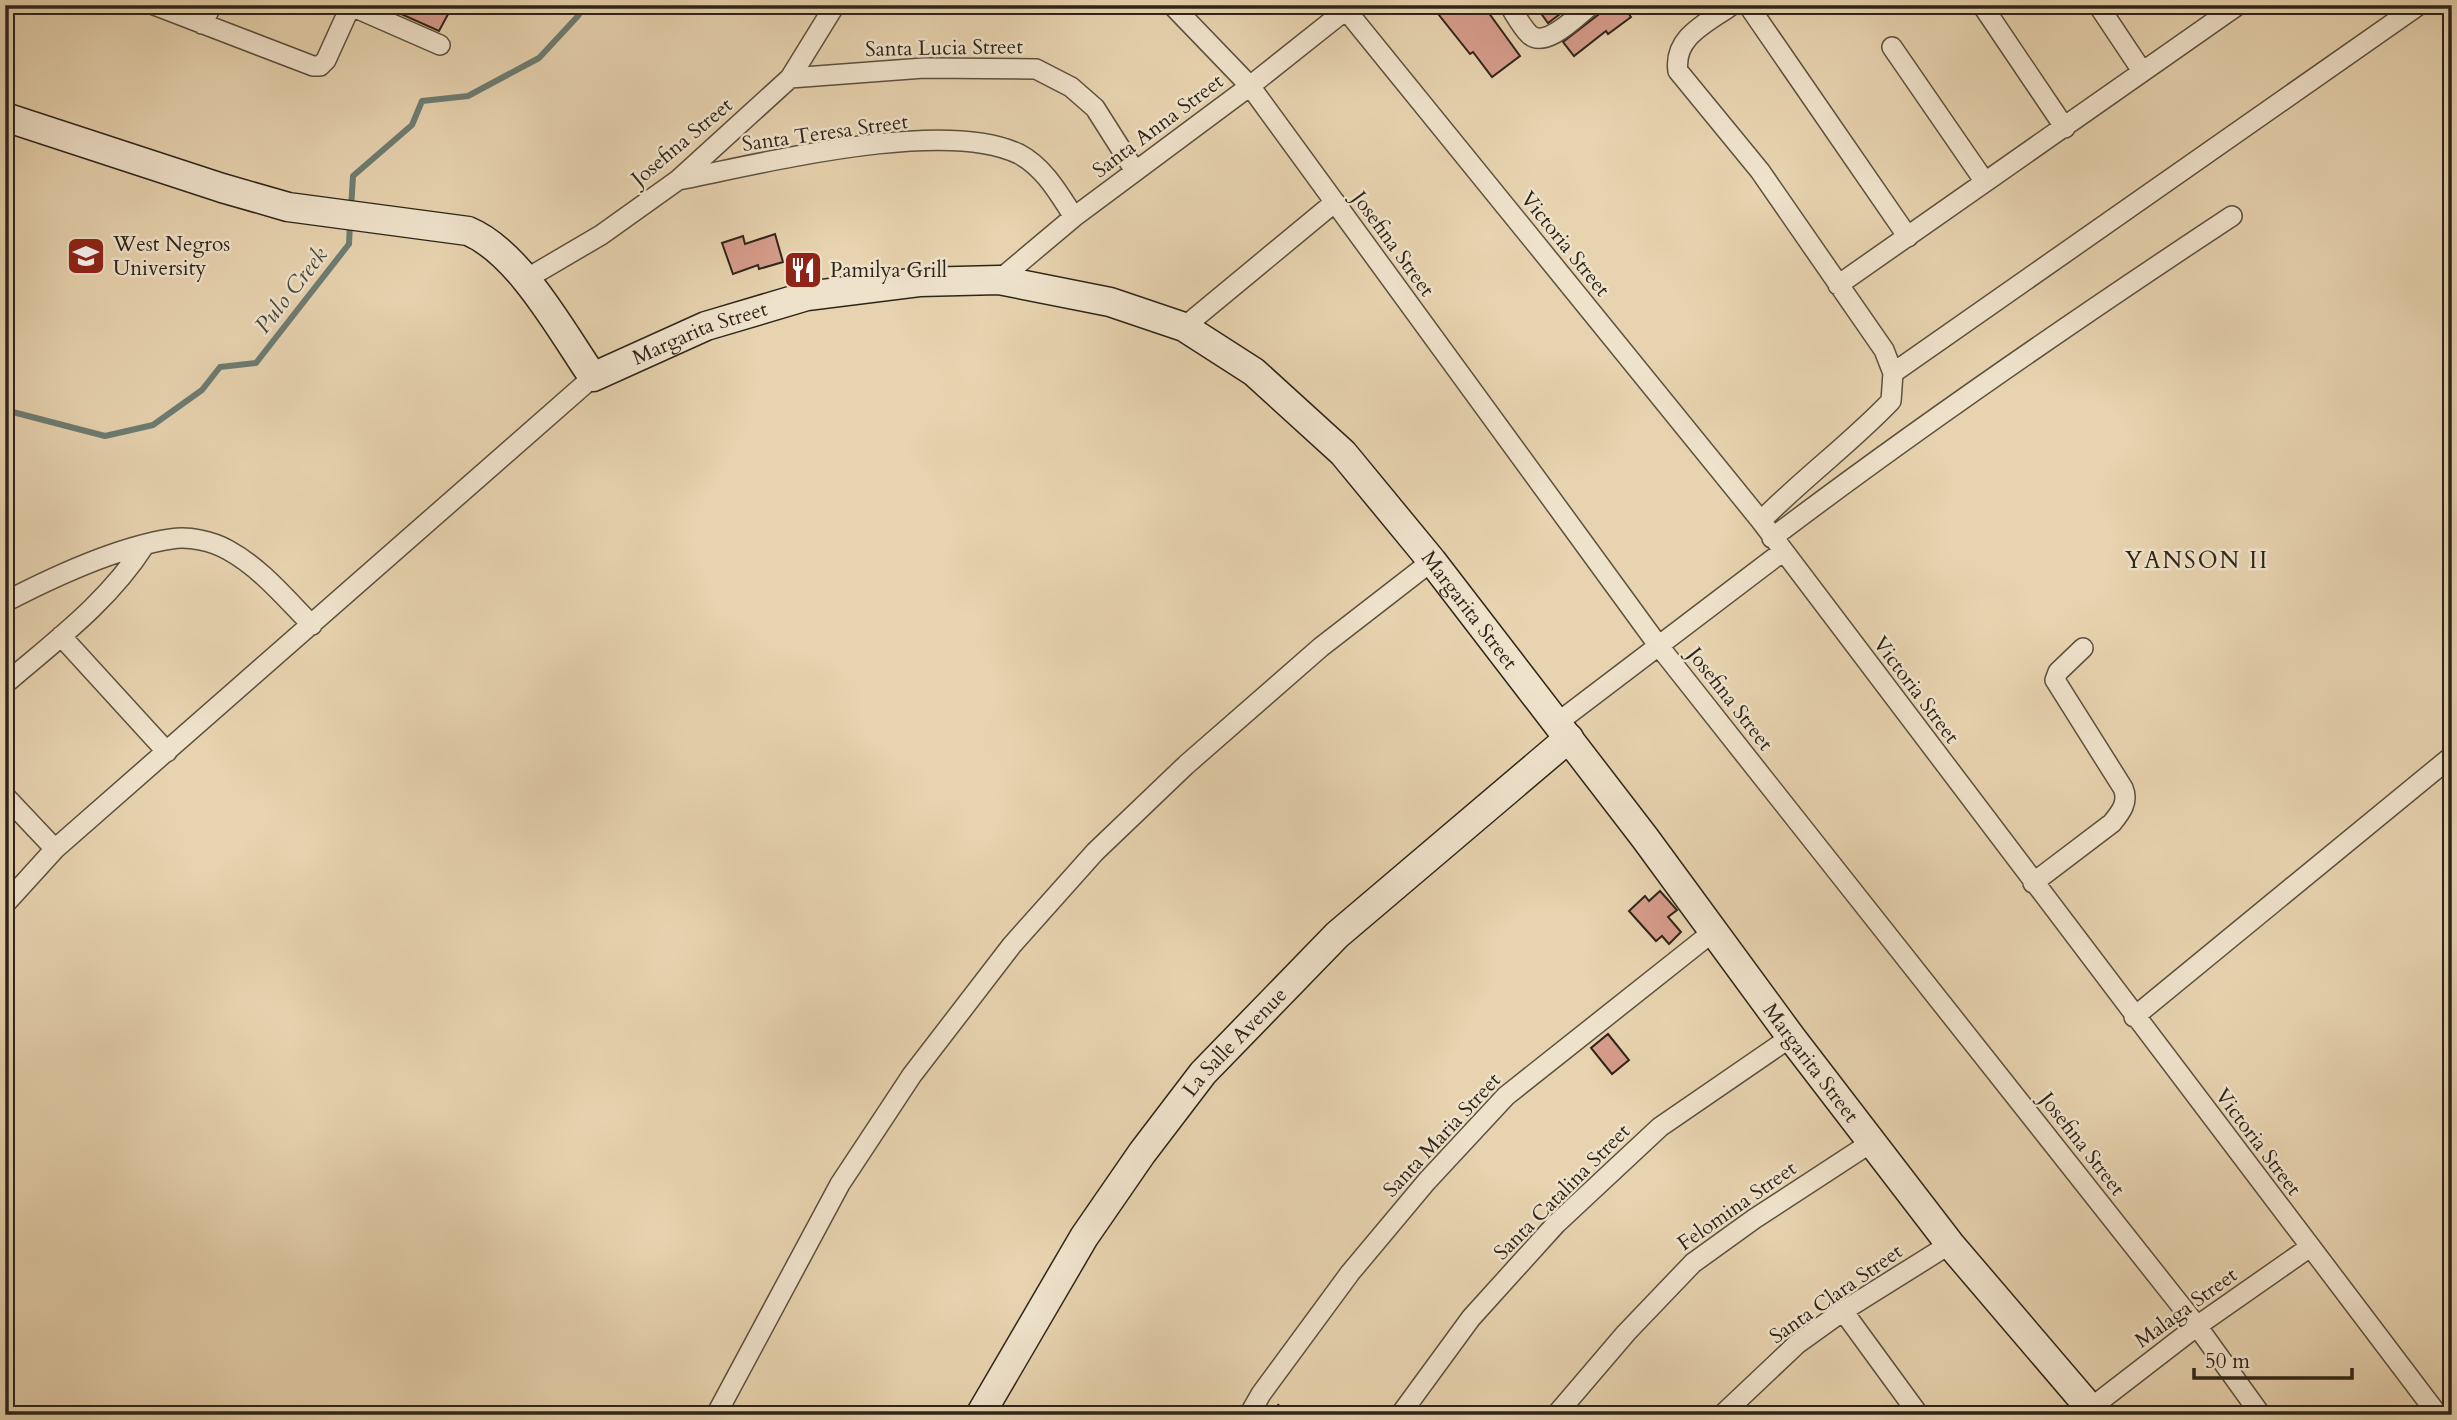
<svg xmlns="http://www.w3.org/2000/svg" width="2457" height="1420" viewBox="0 0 2457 1420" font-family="Cardo,serif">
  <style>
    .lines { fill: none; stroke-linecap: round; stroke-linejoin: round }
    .stream { stroke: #6d7d73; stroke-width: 6 }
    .building { fill: #d69c8b; stroke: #2e2519; stroke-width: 2 }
    .street-casing { stroke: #5c503e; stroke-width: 22 }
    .secondary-casing { stroke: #2e2519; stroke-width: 31 }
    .path { stroke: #2e2519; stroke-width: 3.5; stroke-dasharray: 2 3.5; stroke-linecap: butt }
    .street { stroke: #efe2cb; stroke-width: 19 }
    .secondary { stroke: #efe2cb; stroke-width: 28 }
    .labels { text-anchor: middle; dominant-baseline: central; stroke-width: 5; stroke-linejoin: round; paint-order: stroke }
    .street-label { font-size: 21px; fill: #2e2519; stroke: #efe2cb }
    .poi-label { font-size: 21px; fill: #2e2519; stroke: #efe2cb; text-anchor: start }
    .water-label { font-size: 23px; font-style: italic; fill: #484a3e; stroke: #efe2cb }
    .neighbourhood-label { font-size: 23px; letter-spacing: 2px; fill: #2e2519; stroke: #efe2cb }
  </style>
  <rect width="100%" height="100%" fill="#e7d3af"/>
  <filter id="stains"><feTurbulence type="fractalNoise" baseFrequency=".00286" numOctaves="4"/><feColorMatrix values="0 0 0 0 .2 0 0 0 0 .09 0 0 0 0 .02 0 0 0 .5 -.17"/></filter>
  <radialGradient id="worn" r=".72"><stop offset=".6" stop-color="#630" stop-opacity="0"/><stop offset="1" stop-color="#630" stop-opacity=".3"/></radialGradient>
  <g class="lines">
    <path class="stream" d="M 351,209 L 353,176 L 412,125 L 422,101 L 468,96 L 539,58 L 578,16 L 585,5
      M 5,410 L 105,436 L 153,425 L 202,390 L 220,367 L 256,363 L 349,244 L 350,224"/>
  </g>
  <path class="building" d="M 405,5 L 453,5 L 439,31 L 401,14 Z
    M 1431,5 L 1483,5 L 1520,56 L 1492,77 L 1473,52 L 1470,54 Z
    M 1535,5 L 1572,5 L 1548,23 Z
    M 1603,5 L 1622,5 L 1631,17 L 1608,34 L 1606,31 L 1574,56 L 1563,42 L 1599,14 Z
    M 775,234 L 783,262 L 759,269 L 758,265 L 733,274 L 722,243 L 743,236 L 745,244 Z
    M 1660,891 L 1677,910 L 1668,917 L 1681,932 L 1669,944 L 1662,936 L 1656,941 L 1629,911 L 1645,896 L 1649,901 Z
    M 1608,1034 L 1629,1060 L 1612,1074 L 1591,1048 Z"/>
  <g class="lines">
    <g class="street-casing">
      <path id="street" d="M 154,5 L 313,66 L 320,66 L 326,60 L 351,5
        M 1172,5 L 1250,86 L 1658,645 L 2197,1326 L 2261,1415
        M 1342,5 L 1761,521 L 2438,1415
        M 1509,5 C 1515,14 1521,26 1529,34 C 1545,50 1577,16 1591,5
        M 1732,5 C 1707,23 1673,37 1678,71 L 1760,171 L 1884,350 L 1893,373 L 1891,401 C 1850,444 1802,479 1761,521
        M 1748,5 L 1908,237
        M 1982,5 L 2065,128
        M 2098,5 L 2142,71
        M 351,6 L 440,45
        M 202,24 L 212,5
        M 1892,47 L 1985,182
        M 790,78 L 924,68 L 1036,69 L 1071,87 L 1095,108 L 1135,171
        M 678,180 C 761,164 943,117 1019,154 C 1044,167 1059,194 1074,217
        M 526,279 L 601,235 L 678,180 L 790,78 L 835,5
        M 999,280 L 1074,217 L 1250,86 L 1352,5
        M 1838,285 L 2238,5
        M 1184,327 L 1335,202
        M 1893,373 L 2419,5
        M 1772,538 C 1921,425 2076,319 2232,216
        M 5,602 C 53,577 117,547 171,539 C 189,536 212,541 228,550 C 261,568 286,599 312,625
        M 61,636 L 167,752
        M 5,684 C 55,641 108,602 144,546
        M 1557,723 L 1782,552
        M 5,796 L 55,849
        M 2033,883 L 2112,823 C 2121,812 2129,802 2123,788 L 2055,680 L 2058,672 L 2083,648
        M 5,904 L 55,849 L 593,377
        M 2134,1017 L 2452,756
        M 1843,1311 L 1919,1415
        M 2092,1407 L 2197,1326 L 2310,1247
        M 716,1415 L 840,1184 L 912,1075 L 1012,945 L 1095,852 L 1186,765 L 1321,647 L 1432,561
        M 1249,1415 L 1261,1394 L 1350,1273 L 1427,1181 L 1506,1096 L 1714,931
        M 1400,1415 L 1471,1318 L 1556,1224 L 1660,1127 L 1791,1037
        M 1556,1415 L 1626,1333 L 1693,1263 L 1754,1219 L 1872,1142
        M 1722,1415 L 1797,1344 L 1843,1311 L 1950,1244"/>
    </g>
    <g class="secondary-casing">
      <g id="secondary">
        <path id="s1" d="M 5,117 L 222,188 L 288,207 L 468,231 C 519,252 562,332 593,377 L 706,326 L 807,296 L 919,282 L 999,280 L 1110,302 L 1184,327 L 1254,372 L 1343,453 L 1432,561 L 1645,838 L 1791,1037 L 1950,1244 L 2096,1415"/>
        <path id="s2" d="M 980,1415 L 1084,1237 L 1142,1153 L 1203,1073 L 1337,935 L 1569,738"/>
      </g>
    </g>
    <path class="path" d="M 1277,1405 L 1293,1415"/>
    <use href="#street" class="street"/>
    <use href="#secondary" class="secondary"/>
  </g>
  <defs>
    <g id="university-square" transform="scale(2.0125)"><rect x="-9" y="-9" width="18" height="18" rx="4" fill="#8f2418" stroke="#efe2cb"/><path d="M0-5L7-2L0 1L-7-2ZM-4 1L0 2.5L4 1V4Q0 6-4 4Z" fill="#fff"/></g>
    <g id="restaurant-square" transform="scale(2.0125)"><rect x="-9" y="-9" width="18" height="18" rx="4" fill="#8f2418" stroke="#efe2cb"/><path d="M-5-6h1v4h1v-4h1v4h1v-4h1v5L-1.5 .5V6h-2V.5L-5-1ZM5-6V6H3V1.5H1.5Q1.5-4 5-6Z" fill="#fff"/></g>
  </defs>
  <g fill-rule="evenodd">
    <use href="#university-square" x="86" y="256"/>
    <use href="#restaurant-square" x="803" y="270"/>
  </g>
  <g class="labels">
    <g class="street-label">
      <text transform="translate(944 48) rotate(-1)">Santa Lucia Street</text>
      <text transform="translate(1158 126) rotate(-37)">Santa Anna Street</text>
      <text transform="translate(825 133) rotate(-8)">Santa Teresa Street</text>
      <text transform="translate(682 142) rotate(-40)">Josefina Street</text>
      <text transform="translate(1393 244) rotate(54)">Josefina Street</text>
      <text transform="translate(1565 244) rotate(51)">Victoria Street</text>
      <text stroke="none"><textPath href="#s1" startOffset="789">Margarita Street</textPath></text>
      <text stroke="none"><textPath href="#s1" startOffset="1692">Margarita Street</textPath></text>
      <text transform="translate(1916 690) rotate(53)">Victoria Street</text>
      <text transform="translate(1730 699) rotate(52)">Josefina Street</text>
      <text stroke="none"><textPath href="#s2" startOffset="453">La Salle Avenue</textPath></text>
      <text stroke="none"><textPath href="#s1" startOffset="2259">Margarita Street</textPath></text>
      <text transform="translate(1442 1135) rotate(-47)">Santa Maria Street</text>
      <text transform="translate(2258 1142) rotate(53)">Victoria Street</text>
      <text transform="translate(2082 1144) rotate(52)">Josefina Street</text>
      <text transform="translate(1562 1192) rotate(-45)">Santa Catalina Street</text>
      <text transform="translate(1737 1206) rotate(-35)">Felomina Street</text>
      <text transform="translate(1836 1294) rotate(-35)">Santa Clara Street</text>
      <text transform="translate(2186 1308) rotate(-36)">Malaga Street</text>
    </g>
    <g class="poi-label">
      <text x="113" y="244">West Negros<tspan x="113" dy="24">University</tspan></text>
      <text x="830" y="270">Pamilya Grill</text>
    </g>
    <g class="water-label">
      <text transform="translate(291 290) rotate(-52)">Pulo Creek</text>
    </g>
    <g class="neighbourhood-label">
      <text x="2197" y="560">YANSON II</text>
    </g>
  </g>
  <rect width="2457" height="1420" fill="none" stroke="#e7d3af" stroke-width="28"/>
  <rect x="7" y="7" width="2443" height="1406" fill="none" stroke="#2e2519" stroke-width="3.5"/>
  <rect x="14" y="14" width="2429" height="1392" fill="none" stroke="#2e2519" stroke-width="2"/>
  <path d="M2194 1368v10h158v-10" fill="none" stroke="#2e2519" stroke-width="3.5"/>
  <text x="2205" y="1368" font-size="21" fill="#2e2519" stroke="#efe2cb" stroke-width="5" paint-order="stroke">50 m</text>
  <rect width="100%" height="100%" filter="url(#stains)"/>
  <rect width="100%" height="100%" fill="url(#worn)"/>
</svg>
